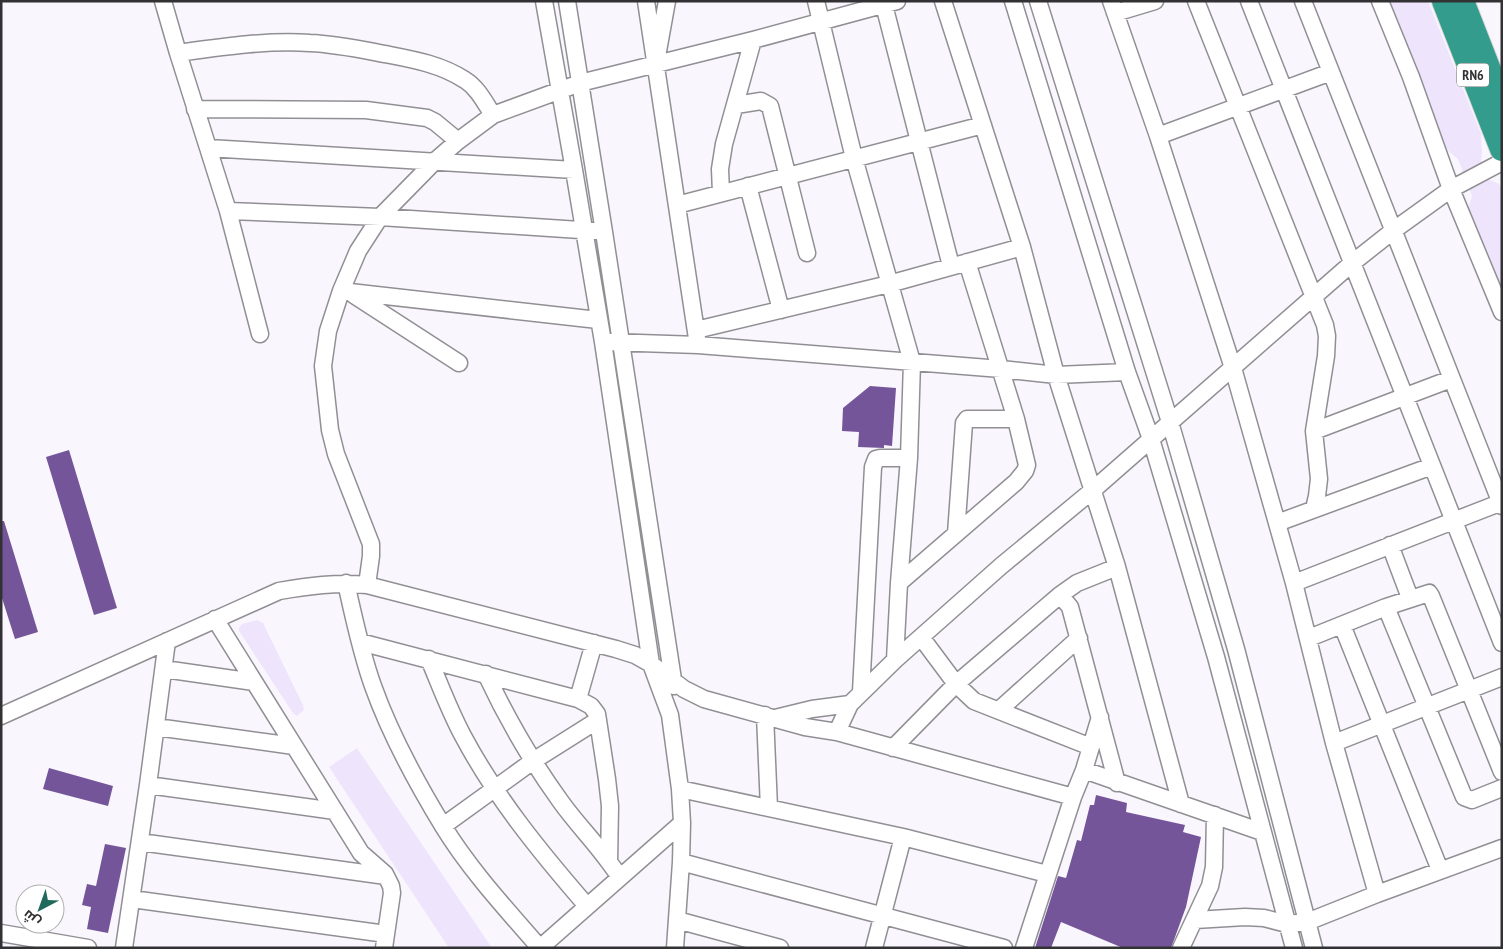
<svg xmlns="http://www.w3.org/2000/svg" width="1503" height="949" viewBox="0 0 1503 949" font-family="'PT Sans Narrow',Cairo,sans-serif">
  <style>
    .green { fill: #eee4fc }
    .building { fill: #755599 }
    .lines { fill: none; stroke-linecap: round; stroke-linejoin: round }
    .minor-casing { stroke: #918f94; stroke-width: 19 }
    .highway-casing { stroke: #d6d6d6; stroke-width: 26 }
    .minor { stroke: #fff; stroke-width: 16 }
    .highway { stroke: #349c8c; stroke-width: 24 }
    .labels { text-anchor: middle; dominant-baseline: central; stroke-width: 5; stroke-linejoin: round; paint-order: stroke }
    .shield { fill: #fff; stroke: #706f70; stroke-width: 1 }
    .shield-label { font-size: 14px; font-weight: bold; fill: #323133 }
  </style>
  <rect width="100%" height="100%" fill="#f9f7fd"/>
  <path class="green" d="M 1385,1 L 1428,1 L 1481,134 L 1482,152 L 1481,161 L 1488,179 L 1499,184 L 1502,189 L 1502,304 L 1467,212 L 1472,196 L 1458,159 L 1440,144 Z
    M 257,620 L 263,623 L 303,705 L 304,710 L 297,716 L 293,713 L 239,631 L 239,628 L 242,624 Z
    M 357,748 L 492,948 L 449,948 L 329,767 Z"/>
  <path class="building" d="M 870,386 L 896,388 L 892,446 L 884,445 L 884,448 L 858,447 L 859,432 L 842,431 L 843,408 Z
    M 69,450 L 117,608 L 94,615 L 46,457 Z
    M 1,521 L 4,521 L 38,632 L 15,639 L 1,595 Z
    M 49,768 L 113,786 L 108,806 L 43,789 Z
    M 1096,795 L 1127,803 L 1126,812 L 1185,825 L 1183,832 L 1201,837 L 1186,907 L 1171,948 L 1123,948 L 1061,922 L 1051,948 L 1035,948 L 1058,876 L 1066,878 L 1077,840 L 1081,841 L 1090,805 L 1094,805 Z
    M 105,844 L 126,848 L 108,933 L 87,929 L 91,907 L 82,905 L 87,884 L 96,886 Z"/>
  <g class="lines">
    <g class="minor-casing">
      <path id="minor" d="M 163,1 L 178,53 L 228,211 L 260,334
        M 544,1 L 574,170 L 603,342 L 651,664 L 670,715 L 680,789 L 682,823 L 681,862 L 675,948
        M 567,1 L 604,232 L 674,686
        M 646,1 L 698,345
        M 816,1 L 854,158 L 912,362 L 909,458 L 899,583 L 895,660
        M 883,1 L 951,266
        M 943,1 L 1022,247 L 1056,375 L 1117,567 L 1181,804
        M 1013,1 L 1127,372 L 1151,439 L 1216,657 L 1294,948
        M 1038,1 L 1170,422 L 1236,649 L 1314,948
        M 1111,1 L 1158,136 L 1233,368 L 1294,583 L 1334,743 L 1377,894
        M 1196,1 L 1325,325 L 1327,336 L 1326,356 L 1314,431 L 1319,479 L 1317,496 L 1314,509
        M 1249,1 L 1502,643
        M 1303,1 L 1502,506
        M 1380,1 L 1411,77 L 1451,189 L 1502,312
        M 1115,13 L 1155,1
        M 658,51 L 667,1
        M 178,53 C 221,47 267,40 310,43 C 337,44 363,50 390,55 C 416,60 442,65 465,80 C 478,88 485,103 493,115
        M 736,105 L 761,101 L 770,106 L 807,253
        M 195,109 L 366,110 L 427,118 L 435,122 L 458,141
        M 1158,136 L 1331,72
        M 208,148 L 574,170
        M 748,186 L 781,310
        M 721,193 L 720,169 L 724,144 L 753,40
        M 677,205 L 983,125
        M 228,211 L 380,217 L 595,231
        M 341,291 L 598,320
        M 354,295 L 459,363
        M 696,330 L 889,284 L 1022,247
        M 610,342 L 698,345 L 1001,369 L 1056,375 L 1127,372
        M 1314,431 L 1451,379
        M 1277,523 L 1432,466
        M 956,534 L 964,423 L 967,419 L 1016,419
        M 1390,545 L 1410,598
        M 346,583 C 354,618 361,653 373,686 C 389,731 418,785 443,826 C 470,870 506,909 540,948
        M 899,583 L 1016,482 L 1025,471 L 1027,465 L 1016,419 L 967,262
        M 1294,583 L 1502,502
        M 367,585 L 371,556 L 371,544 L 336,454 L 330,430 L 323,366 L 328,331 L 341,291 L 358,251 L 380,217 L 435,161 L 458,141 L 493,115 L 580,83 L 753,40 L 897,1
        M 1060,595 L 1070,607 L 1117,783
        M 1386,607 L 1464,797 L 1472,800 L 1502,788
        M 215,619 L 361,853 L 385,874 L 391,886 L 392,893 L 384,948
        M 1342,625 L 1440,870
        M 921,637 L 956,684 L 974,701 L 1091,747
        M 1309,638 L 1386,607 L 1429,593 L 1431,596 L 1502,772
        M 360,642 L 578,699
        M 594,643 L 578,699 L 591,706 L 597,714 L 607,779 L 610,806 L 609,862 L 620,877
        M 429,659 C 440,685 450,712 463,736 C 496,798 541,853 587,906
        M 164,669 L 254,682
        M 486,674 C 507,719 532,762 561,802 C 576,823 594,841 609,862
        M 861,692 L 873,467 L 876,459 L 880,458 L 909,458
        M 999,710 L 1079,638
        M 765,715 L 769,808
        M 1,716 L 279,591 C 308,586 337,582 367,585 L 616,649 L 635,655 L 651,664 L 684,689 L 704,699 L 805,727 L 837,732 L 1073,797
        M 775,718 L 812,709 L 850,704
        M 156,727 L 294,746
        M 837,732 L 850,704 L 895,660 L 1001,566 L 1093,490 L 1351,264 L 1394,230 L 1451,189 L 1502,162
        M 1334,743 L 1502,677
        M 893,748 L 956,684 L 1060,595 L 1077,583 L 1117,567
        M 1084,770 L 1262,832
        M 148,785 L 335,811
        M 680,789 L 903,837 L 1047,874
        M 443,826 L 533,761 L 598,720
        M 140,842 L 386,876
        M 681,862 L 1004,948
        M 132,899 L 386,934
        M 677,920 L 780,948
        M 1195,920 L 1245,917 L 1264,918 L 1287,924 L 1307,922 L 1377,894 L 1502,848
        M 1,933 L 88,948
        M 124,948 L 148,785 L 167,641
        M 540,948 L 682,823
        M 874,948 L 903,837
        M 1024,948 L 1073,797 L 1084,770 L 1100,717
        M 1181,948 L 1210,886 L 1214,867 L 1215,815"/>
    </g>
    <g class="highway-casing">
      <path id="highway" d="M 1444,1 L 1502,149
        M 1462,1 L 1502,103"/>
    </g>
    <use href="#minor" class="minor"/>
    <use href="#highway" class="highway"/>
  </g>
  <g class="labels">
    <rect class="shield" x="1457" y="63.5" width="32" height="23" rx="4"/>
    <g class="shield-label">
      <text x="1473" y="75">RN6</text>
    </g>
  </g>
  <rect width="1503" height="949" fill="none" stroke="#323133" stroke-width="5"/>
  <g transform="translate(40 909) rotate(221)"><circle r="24" fill="#ffffff" stroke="#adadad"/>
  <path d="M0-4L9 19L0 12L-9 19Z" fill="#22695d"/>
  <text y="-8" font-size="14" font-weight="bold" text-anchor="middle" fill="#323133">ش</text>
  </g>
</svg>
